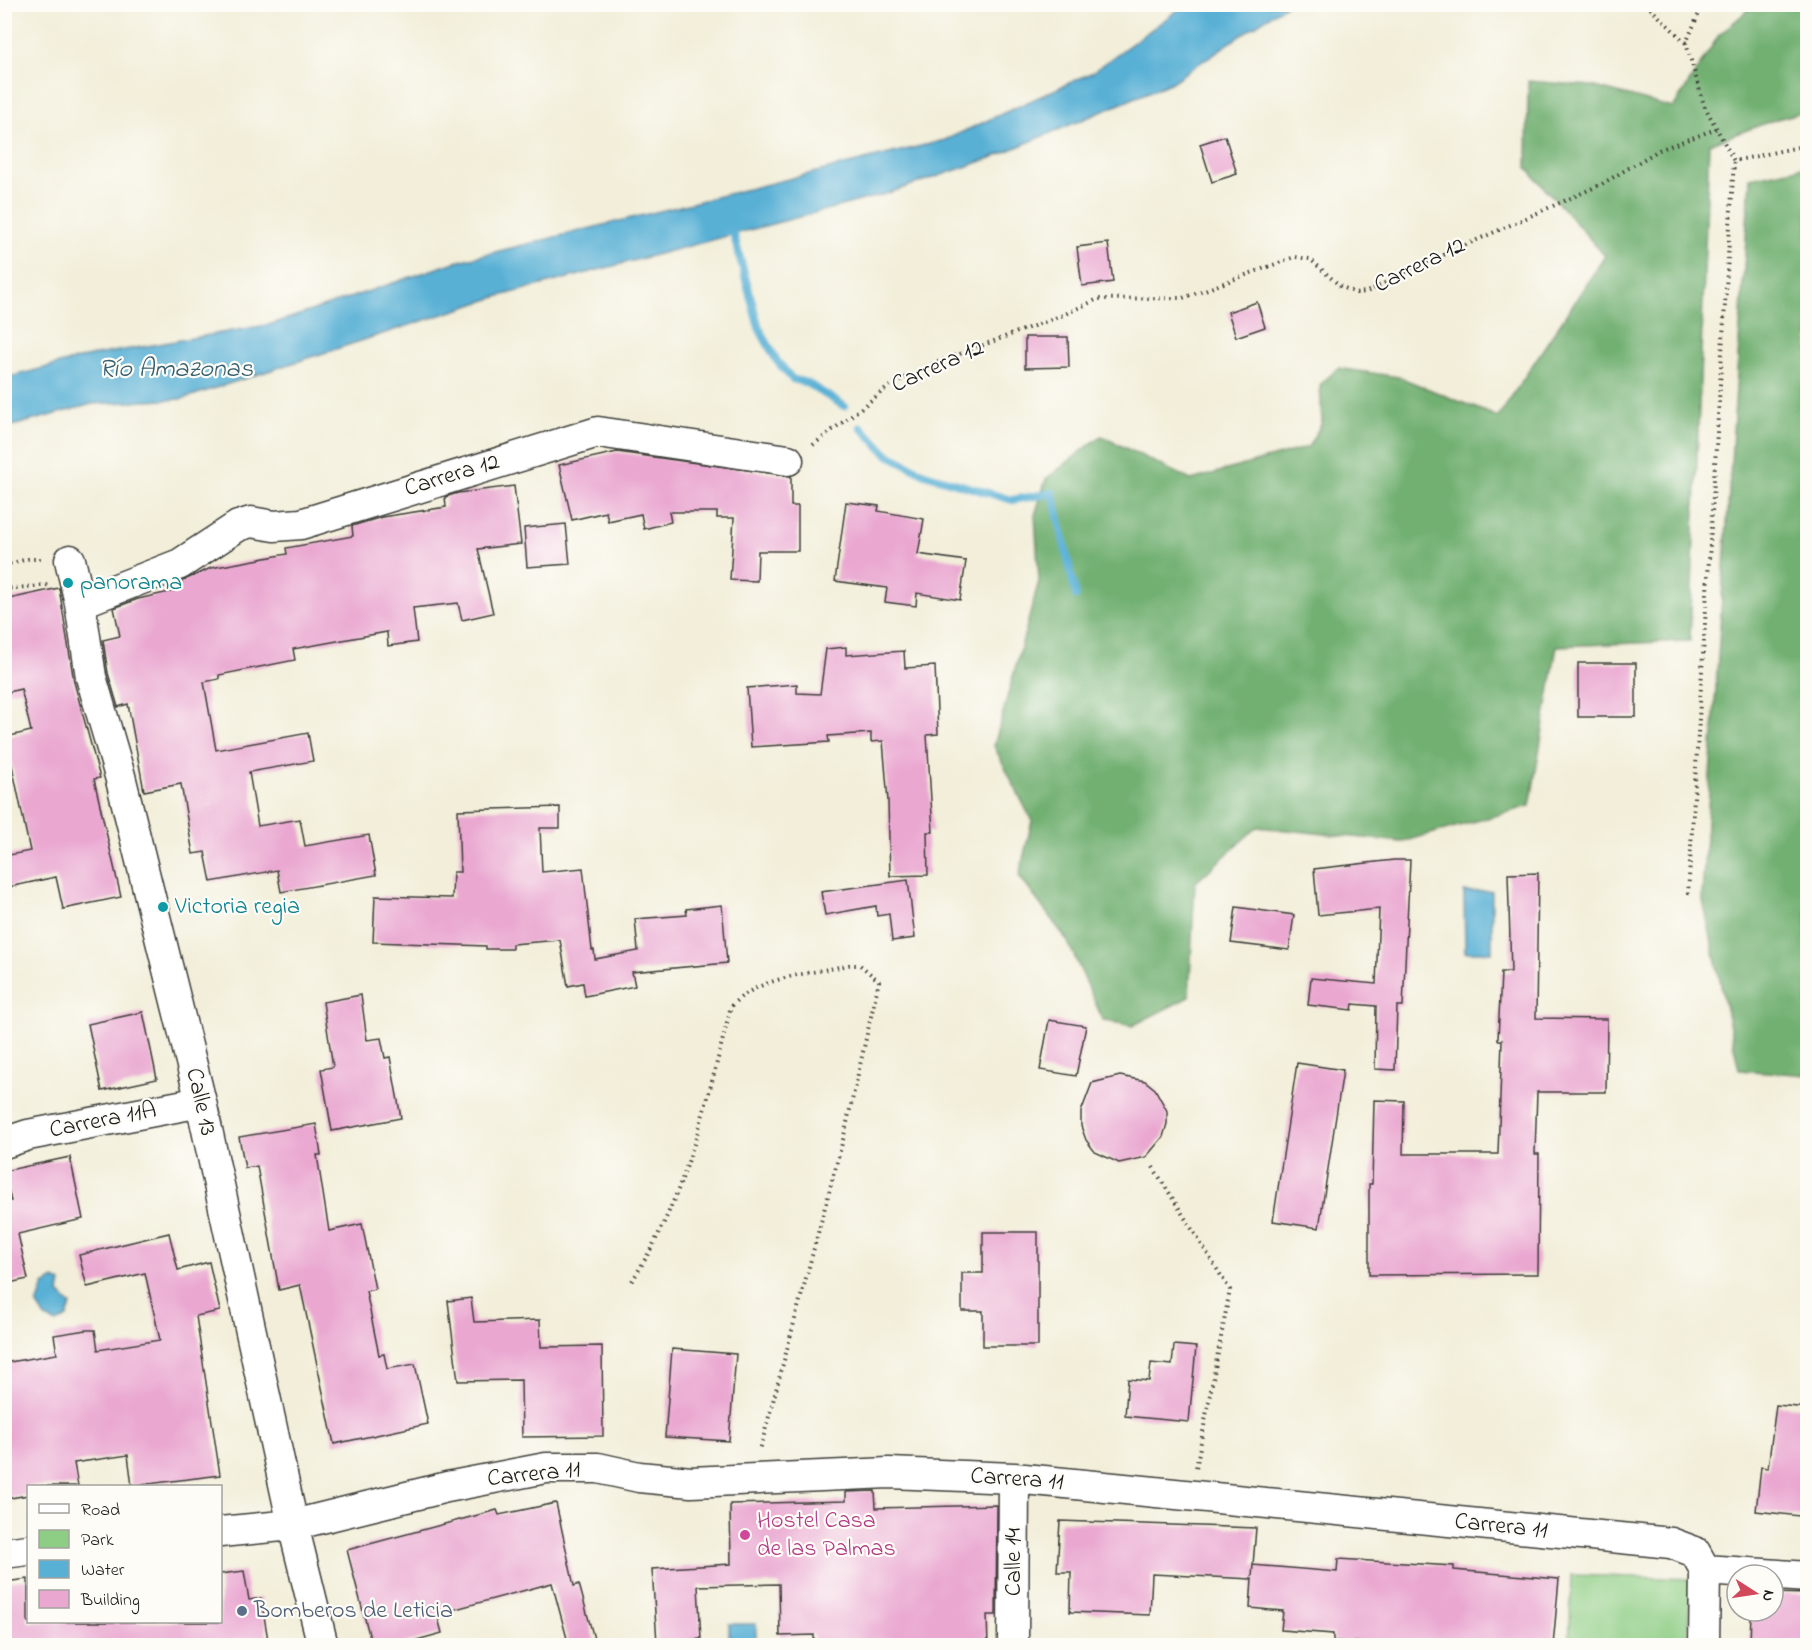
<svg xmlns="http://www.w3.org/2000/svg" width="1812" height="1650" viewBox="0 0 1812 1650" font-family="'Indie Flower',sans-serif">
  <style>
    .green { fill: #8ecd84; stroke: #557450; stroke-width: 1.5 }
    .forest { fill: #72b072; stroke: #476647; stroke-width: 1.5 }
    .water { fill: #58b0d5; stroke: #3a6678; stroke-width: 1.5 }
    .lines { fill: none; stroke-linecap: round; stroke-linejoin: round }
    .stream { stroke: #58b0d5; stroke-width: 8 }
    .building { fill: #eaa8d1 }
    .street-casing { stroke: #3c3c38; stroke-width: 33 }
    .path { stroke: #3c3c38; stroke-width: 4; stroke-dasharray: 1.5 4.5; stroke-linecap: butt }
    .street { stroke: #fff; stroke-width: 30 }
    .culture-dot { fill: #0f9aa8; stroke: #fdfcf7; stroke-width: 2 }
    .hotel-dot { fill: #d1479c; stroke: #fdfcf7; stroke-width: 2 }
    .service-dot { fill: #5c6f8a; stroke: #fdfcf7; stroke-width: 2 }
    .labels { text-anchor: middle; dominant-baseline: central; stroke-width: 4.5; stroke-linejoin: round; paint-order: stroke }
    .street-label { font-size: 24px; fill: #1c1c1c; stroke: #fdfcf7 }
    .culture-label { font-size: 24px; fill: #0d838f; stroke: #fdfcf7; text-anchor: start }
    .hotel-label { font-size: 24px; fill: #b23c85; stroke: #fdfcf7; text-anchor: start }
    .service-label { font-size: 24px; fill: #4e5e75; stroke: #fdfcf7; text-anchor: start }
    .water-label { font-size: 26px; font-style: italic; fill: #375f6f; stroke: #fdfcf7 }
  </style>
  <rect width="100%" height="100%" fill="#fdfcf7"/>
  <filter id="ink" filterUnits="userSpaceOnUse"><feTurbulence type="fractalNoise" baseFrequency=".0167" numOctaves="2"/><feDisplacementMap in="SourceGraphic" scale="12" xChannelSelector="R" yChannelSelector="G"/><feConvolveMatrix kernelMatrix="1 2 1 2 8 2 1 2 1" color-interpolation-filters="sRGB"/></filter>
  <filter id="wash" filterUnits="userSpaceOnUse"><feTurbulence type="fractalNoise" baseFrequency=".008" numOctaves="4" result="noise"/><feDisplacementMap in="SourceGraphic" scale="24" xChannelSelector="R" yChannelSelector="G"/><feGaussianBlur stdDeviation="1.35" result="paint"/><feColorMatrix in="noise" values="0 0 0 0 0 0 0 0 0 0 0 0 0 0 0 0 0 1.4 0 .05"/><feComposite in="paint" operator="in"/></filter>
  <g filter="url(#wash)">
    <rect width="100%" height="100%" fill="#f2eed9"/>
    <path class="green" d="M 1572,1575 L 1691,1579 L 1687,1645 L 1569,1646 Z"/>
    <path class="forest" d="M 1754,5 L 1807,5 L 1807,111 L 1777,119 L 1709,144 L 1690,641 L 1557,646 L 1530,806 L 1402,842 L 1257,827 L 1195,883 L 1189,997 L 1132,1026 L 1103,1020 L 1067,940 L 1019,876 L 1032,821 L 994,746 L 1039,581 L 1035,515 L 1046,479 L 1101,436 L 1191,480 L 1308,447 L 1322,423 L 1320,385 L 1338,368 L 1399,377 L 1498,417 L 1605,256 L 1527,168 L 1528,81 L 1592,86 L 1673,108 L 1719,35 Z
      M 1807,166 L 1808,166 L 1807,1075 L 1739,1070 L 1702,896 L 1750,178 Z"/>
    <path class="water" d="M 1185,5 L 1286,5 L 1170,83 L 991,158 L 886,194 L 496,297 L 182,399 L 92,404 L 5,428 L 5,378 L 90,356 L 272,324 L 455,262 L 945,140 L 1091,73 Z
      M 1492,891 L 1492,952 L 1465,952 L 1464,892 Z
      M 54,1279 L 61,1283 L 59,1293 L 71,1305 L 67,1317 L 57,1323 L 45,1318 L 37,1305 L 44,1285 Z
      M 729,1624 L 756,1624 L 756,1645 L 729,1645 Z"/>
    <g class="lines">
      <path class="stream" d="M 731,225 L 759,328 L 777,361 L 792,379 L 807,383 L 844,406
        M 861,427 L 887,454 L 925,474 L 1012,500 L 1053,493 L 1076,596"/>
    </g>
    <g id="blocks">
      <path class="building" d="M 1225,136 L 1237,174 L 1212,182 L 1200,144 Z
        M 1108,243 L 1113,282 L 1082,286 L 1077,247 Z
        M 1257,302 L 1265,327 L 1236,337 L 1228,312 Z
        M 1025,337 L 1068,337 L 1069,367 L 1025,368 Z
        M 617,452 L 791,476 L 791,506 L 798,506 L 798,551 L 758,551 L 757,581 L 730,580 L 734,518 L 717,518 L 717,512 L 669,512 L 671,522 L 644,529 L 641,514 L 608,521 L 606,512 L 572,520 L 559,465 Z
        M 514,486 L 521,544 L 478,549 L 493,613 L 462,620 L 458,603 L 413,608 L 417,642 L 388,646 L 387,632 L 293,649 L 295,660 L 219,675 L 219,679 L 204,682 L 216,750 L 308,733 L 313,761 L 249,772 L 258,826 L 300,819 L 305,846 L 369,835 L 376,875 L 281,892 L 277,870 L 211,882 L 205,852 L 193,854 L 181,784 L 144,791 L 128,704 L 118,707 L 108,673 L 103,640 L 120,636 L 114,608 L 138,599 L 174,591 L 173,585 L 211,568 L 287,554 L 286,548 L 353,536 L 352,526 L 382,517 L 446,507 L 445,497 L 458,493 Z
        M 846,502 L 879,506 L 878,511 L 924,519 L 918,554 L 966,561 L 960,600 L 917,593 L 916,606 L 885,602 L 887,588 L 835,581 Z
        M 566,524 L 570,564 L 527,567 L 524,528 Z
        M 59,588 L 74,682 L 100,778 L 94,779 L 121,897 L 63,909 L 56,877 L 4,888 L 4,856 L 30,851 L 6,737 L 31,731 L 21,689 L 8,692 L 4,676 L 4,600 Z
        M 846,647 L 846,655 L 904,651 L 905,668 L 935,666 L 938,734 L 927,735 L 933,832 L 927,832 L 928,875 L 890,876 L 888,801 L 883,741 L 871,742 L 871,733 L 828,736 L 829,742 L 751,747 L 747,688 L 797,684 L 797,693 L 820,694 L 826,649 Z
        M 1578,663 L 1636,663 L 1636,717 L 1578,717 Z
        M 560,807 L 560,828 L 540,828 L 542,872 L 583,868 L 592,950 L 594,950 L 595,959 L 638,951 L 635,919 L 687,915 L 686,909 L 722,905 L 727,963 L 632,972 L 635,986 L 585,996 L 583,983 L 568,986 L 560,940 L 512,944 L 512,949 L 486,949 L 486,946 L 373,942 L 375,896 L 452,898 L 453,872 L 460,872 L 458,810 Z
        M 1394,860 L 1410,860 L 1403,1006 L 1397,1006 L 1395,1070 L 1375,1069 L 1376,1006 L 1353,1004 L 1352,1010 L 1308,1005 L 1311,978 L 1376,984 L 1379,909 L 1318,915 L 1314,869 Z
        M 1538,873 L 1536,1018 L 1607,1019 L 1606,1092 L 1537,1092 L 1535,1154 L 1539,1154 L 1538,1274 L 1369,1275 L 1369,1184 L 1372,1184 L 1374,1100 L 1404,1101 L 1403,1154 L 1498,1154 L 1502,1040 L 1498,1040 L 1501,972 L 1511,972 L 1508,874 Z
        M 908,880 L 915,938 L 892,941 L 889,914 L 877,916 L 876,906 L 825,915 L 821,892 Z
        M 1236,907 L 1294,915 L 1289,950 L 1231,943 Z
        M 361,995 L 367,1040 L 381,1038 L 385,1058 L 390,1057 L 401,1118 L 332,1131 L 321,1069 L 333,1067 L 323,1002 Z
        M 143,1012 L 157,1079 L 102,1091 L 88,1024 Z
        M 1049,1020 L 1086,1026 L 1076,1076 L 1040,1070 Z
        M 1297,1063 L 1343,1070 L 1319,1228 L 1273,1221 Z
        M 1120,1076 L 1145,1081 L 1155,1089 L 1167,1111 L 1167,1124 L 1163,1137 L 1146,1157 L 1119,1163 L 1095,1152 L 1086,1140 L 1081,1126 L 1081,1112 L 1092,1083 Z
        M 316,1124 L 321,1155 L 317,1155 L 329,1231 L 362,1224 L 375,1289 L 366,1291 L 379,1355 L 384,1354 L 387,1369 L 415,1364 L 428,1424 L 334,1444 L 300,1285 L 279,1290 L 257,1166 L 245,1168 L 239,1137 Z
        M 70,1157 L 83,1219 L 18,1234 L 28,1279 L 4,1284 L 4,1203 L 11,1201 L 4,1171 Z
        M 983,1232 L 1038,1232 L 1038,1346 L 983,1346 L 983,1311 L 962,1311 L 962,1273 L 983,1273 Z
        M 169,1233 L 178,1270 L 209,1262 L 220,1311 L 196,1316 L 220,1475 L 132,1486 L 128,1455 L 74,1463 L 78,1486 L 28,1486 L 28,1495 L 4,1499 L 4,1363 L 57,1354 L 54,1335 L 86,1330 L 95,1330 L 98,1350 L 160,1340 L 145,1273 L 87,1287 L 79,1255 Z
        M 471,1298 L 474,1322 L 540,1320 L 541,1347 L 602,1346 L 603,1436 L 522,1437 L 521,1380 L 458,1381 L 448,1301 Z
        M 1174,1345 L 1196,1347 L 1189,1422 L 1125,1416 L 1128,1379 L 1149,1381 L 1151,1363 L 1172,1365 Z
        M 672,1349 L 736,1354 L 729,1441 L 665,1437 Z
        M 1776,1405 L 1808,1408 L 1808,1517 L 1756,1511 L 1761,1467 L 1768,1468 Z
        M 875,1491 L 876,1508 L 997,1505 L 996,1615 L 987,1615 L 988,1646 L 814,1646 L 814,1635 L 780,1636 L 779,1584 L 698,1586 L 701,1639 L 657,1642 L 652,1569 L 731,1564 L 730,1504 L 846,1501 L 846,1492 Z
        M 556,1503 L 574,1586 L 579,1584 L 596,1646 L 569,1646 L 552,1583 L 437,1614 L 442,1633 L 395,1646 L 372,1646 L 347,1550 L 497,1510 L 499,1515 Z
        M 1060,1521 L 1256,1528 L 1252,1577 L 1253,1565 L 1337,1572 L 1338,1559 L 1454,1566 L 1454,1570 L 1559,1579 L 1553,1646 L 1420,1646 L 1333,1641 L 1333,1634 L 1281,1630 L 1283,1611 L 1250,1608 L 1252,1579 L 1152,1574 L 1150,1615 L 1070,1612 L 1071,1572 L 1057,1572 Z
        M 244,1571 L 249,1600 L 261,1598 L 269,1646 L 4,1646 L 4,1582 L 28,1579 L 28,1622 L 220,1622 L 220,1574 Z
        M 1773,1593 L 1808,1594 L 1808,1646 L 1750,1646 L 1751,1611 L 1773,1611 Z"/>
    </g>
  </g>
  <g filter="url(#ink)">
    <use href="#blocks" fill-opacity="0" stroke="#3c3c38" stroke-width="1.5"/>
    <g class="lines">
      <g class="street-casing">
        <path id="street" d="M 70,560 L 80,603 L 91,677 L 120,776 L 201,1102 L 293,1525 L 323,1646
          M 80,603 L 180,564 L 238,526 L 251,522 L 274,526 L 301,524 L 598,432 L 788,460
          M 4,1143 L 28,1135 L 201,1102
          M 220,1532 L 293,1525 L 447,1487 L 546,1468 L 598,1468 L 639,1477 L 691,1482 L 889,1473 L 1014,1478 L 1671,1543 L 1695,1552 L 1705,1570 L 1808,1577
          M 4,1553 L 28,1550
          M 1013,1646 L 1014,1478
          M 1704,1646 L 1705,1570"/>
      </g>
      <path class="path" d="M 1646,4 L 1686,43
        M 1703,4 L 1686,43 L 1704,105 L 1734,161
        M 813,445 L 891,385 L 930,365 L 1063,315 L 1098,299 L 1183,298 L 1295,257 L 1310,259 L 1340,286 L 1356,293 L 1367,292 L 1412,269 L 1602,184 L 1659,150 L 1716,129
        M 4,565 L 28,559 L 42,559
        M 4,589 L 48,585
        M 1688,894 L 1734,161 L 1808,145
        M 1153,1167 L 1230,1290 L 1196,1468
        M 632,1281 C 686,1197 707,1102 731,1006 C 759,976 810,974 849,965 L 860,965 L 879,981 L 844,1136 L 760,1450"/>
      <use href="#street" class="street"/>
    </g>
  </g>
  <g class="culture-dot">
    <circle cx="68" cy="583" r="6"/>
    <circle cx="163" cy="907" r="6"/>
  </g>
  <circle class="hotel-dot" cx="745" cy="1535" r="6"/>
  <circle class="service-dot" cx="242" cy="1611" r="6"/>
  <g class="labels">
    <g class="street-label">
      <text transform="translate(1420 266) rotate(-26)">Carrera 12</text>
      <text transform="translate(938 367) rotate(-24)">Carrera 12</text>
      <text transform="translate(452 476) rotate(-17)">Carrera 12</text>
      <text transform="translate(200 1102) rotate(77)">Calle 13</text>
      <text transform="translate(103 1121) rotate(-11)">Carrera 11A</text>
      <text transform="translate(534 1475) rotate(-6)">Carrera 11</text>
      <text transform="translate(1017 1480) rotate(4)">Carrera 11</text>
      <text transform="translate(1501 1527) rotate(6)">Carrera 11</text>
      <text transform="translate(1014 1562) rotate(-90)">Calle 14</text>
    </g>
    <g class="culture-label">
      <text x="80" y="583">panorama</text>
      <text x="175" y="907">Victoria regia</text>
    </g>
    <g class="hotel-label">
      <text x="757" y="1521">Hostel Casa<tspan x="757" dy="28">de las Palmas</tspan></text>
    </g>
    <g class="service-label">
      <text x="254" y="1611">Bomberos de Leticia</text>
    </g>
    <g class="water-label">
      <text x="176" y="370">Río Amazonas</text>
    </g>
  </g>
  <rect width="1812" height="1650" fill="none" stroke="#fdfcf7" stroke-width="24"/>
  <rect x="27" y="1485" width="195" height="138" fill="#fdfcf7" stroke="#a3a29f" stroke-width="1.5"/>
  <rect x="39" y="1504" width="30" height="9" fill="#ffffff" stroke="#a3a29f" stroke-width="1.5"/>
  <text x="81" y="1515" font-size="18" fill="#1c1c1c">Road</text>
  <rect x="39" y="1530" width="30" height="18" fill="#8ecd84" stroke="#a3a29f" stroke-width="1.5"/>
  <text x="81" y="1545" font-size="18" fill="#1c1c1c">Park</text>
  <rect x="39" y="1560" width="30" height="18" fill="#58b0d5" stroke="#a3a29f" stroke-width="1.5"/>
  <text x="81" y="1575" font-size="18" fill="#1c1c1c">Water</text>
  <rect x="39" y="1590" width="30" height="18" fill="#eaa8d1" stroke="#a3a29f" stroke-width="1.5"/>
  <text x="81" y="1605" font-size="18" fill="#1c1c1c">Building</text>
  <g transform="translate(1755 1593) rotate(102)"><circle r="28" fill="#fdfcf7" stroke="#a3a29f" stroke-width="1.5"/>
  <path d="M0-4.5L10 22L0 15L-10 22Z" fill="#d1495b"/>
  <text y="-9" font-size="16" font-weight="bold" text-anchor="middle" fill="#1c1c1c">N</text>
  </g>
</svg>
